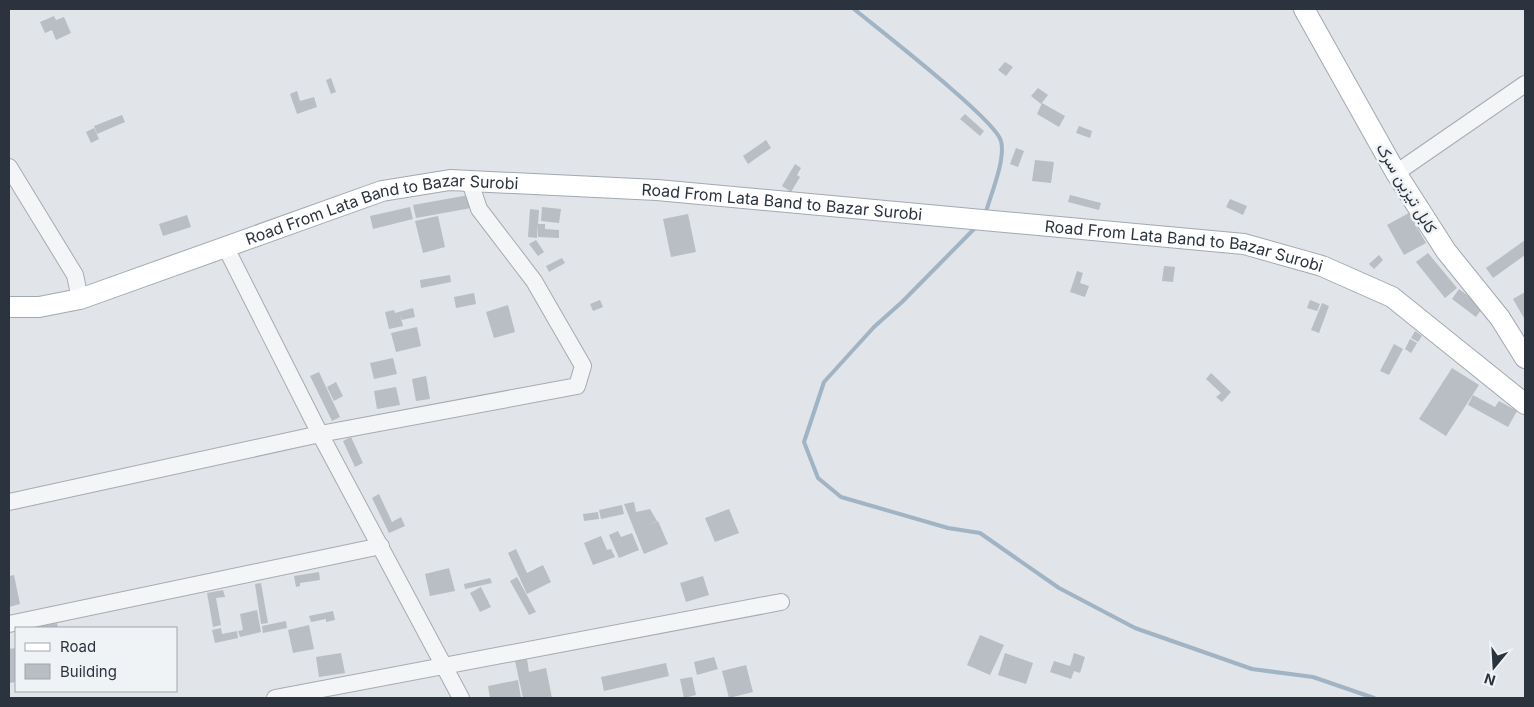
<svg xmlns="http://www.w3.org/2000/svg" width="1534" height="707" viewBox="0 0 1534 707" font-family="Inter,Vazirmatn,sans-serif">
  <style>
    .lines { fill: none; stroke-linecap: round; stroke-linejoin: round }
    .stream { stroke: #a0b4c5; stroke-width: 4 }
    .building { fill: #b9bec4 }
    .minor-casing { stroke: #a7abb2; stroke-width: 18 }
    .major-casing { stroke: #a1a9b3; stroke-width: 22 }
    .minor { stroke: #f3f5f7; stroke-width: 16 }
    .major { stroke: #fff; stroke-width: 20 }
    .labels { text-anchor: middle; dominant-baseline: central; stroke-width: 5; stroke-linejoin: round; paint-order: stroke }
    .street-label { font-size: 16px; fill: #2b333e; stroke: #f0f3f6 }
  </style>
  <rect width="100%" height="100%" fill="#e1e4e8"/>
  <g class="lines">
    <path class="stream" d="M 854,9 C 877,28 996,120 1001,141 C 1006,160 990,196 985,215
      M 976,227 L 902,302 L 874,327 L 824,382 L 804,442 L 818,478 L 841,497 L 948,528 L 980,533 L 1059,588 L 1135,628 L 1252,669 L 1313,677 L 1374,698"/>
  </g>
  <path class="building" d="M 54,16 L 56,20 L 64,17 L 71,33 L 56,40 L 52,30 L 45,33 L 40,22 Z
    M 1005,62 L 1013,67 L 1006,76 L 998,70 Z
    M 331,78 L 336,92 L 331,94 L 326,80 Z
    M 1038,88 L 1048,95 L 1041,104 L 1031,96 Z
    M 297,91 L 300,101 L 314,97 L 317,107 L 297,114 L 290,94 Z
    M 1042,103 L 1065,116 L 1059,127 L 1037,114 Z
    M 965,114 L 984,131 L 980,136 L 960,119 Z
    M 122,115 L 125,122 L 97,134 L 94,126 Z
    M 1079,126 L 1092,131 L 1090,138 L 1076,133 Z
    M 94,128 L 99,139 L 91,143 L 86,132 Z
    M 766,140 L 771,148 L 748,164 L 743,156 Z
    M 1016,148 L 1024,151 L 1018,167 L 1010,164 Z
    M 1035,160 L 1054,162 L 1051,183 L 1032,181 Z
    M 795,164 L 801,168 L 797,175 L 800,177 L 791,192 L 782,186 Z
    M 469,195 L 471,208 L 416,218 L 413,205 Z
    M 1070,195 L 1101,203 L 1099,210 L 1068,202 Z
    M 1230,199 L 1247,206 L 1243,215 L 1226,207 Z
    M 410,207 L 413,219 L 373,229 L 370,216 Z
    M 542,207 L 561,209 L 559,223 L 541,221 Z
    M 530,209 L 539,210 L 537,238 L 528,237 Z
    M 1409,213 L 1426,243 L 1404,255 L 1387,225 Z
    M 688,214 L 696,252 L 671,257 L 663,219 Z
    M 187,215 L 191,227 L 163,236 L 159,224 Z
    M 438,216 L 445,247 L 423,253 L 415,221 Z
    M 538,224 L 545,224 L 545,229 L 559,230 L 559,238 L 538,237 Z
    M 536,240 L 544,252 L 538,256 L 529,244 Z
    M 1525,240 L 1525,255 L 1493,278 L 1486,268 Z
    M 1428,253 L 1457,288 L 1445,298 L 1416,262 Z
    M 1379,255 L 1383,260 L 1374,269 L 1369,264 Z
    M 562,258 L 565,263 L 549,272 L 546,266 Z
    M 1164,266 L 1175,267 L 1173,282 L 1162,281 Z
    M 1077,271 L 1083,273 L 1080,283 L 1089,286 L 1085,297 L 1070,292 Z
    M 450,275 L 451,282 L 421,288 L 420,280 Z
    M 1459,289 L 1483,307 L 1476,317 L 1452,299 Z
    M 1525,292 L 1525,320 L 1513,299 Z
    M 474,293 L 476,304 L 456,308 L 454,297 Z
    M 600,300 L 603,307 L 593,311 L 590,304 Z
    M 1310,300 L 1320,304 L 1317,311 L 1307,308 Z
    M 1322,303 L 1329,306 L 1319,333 L 1311,330 Z
    M 508,305 L 515,332 L 494,338 L 486,312 Z
    M 413,308 L 415,317 L 402,320 L 400,315 L 403,326 L 389,329 L 385,312 L 394,310 L 395,313 Z
    M 417,327 L 421,346 L 396,352 L 391,333 Z
    M 1415,331 L 1422,336 L 1418,342 L 1411,338 Z
    M 1410,339 L 1417,343 L 1411,353 L 1405,349 Z
    M 1394,344 L 1403,349 L 1389,375 L 1380,371 Z
    M 393,358 L 397,374 L 374,379 L 370,363 Z
    M 1452,368 L 1479,385 L 1446,436 L 1419,419 Z
    M 319,372 L 340,417 L 332,421 L 310,376 Z
    M 1211,373 L 1231,392 L 1222,402 L 1216,397 L 1221,393 L 1206,379 Z
    M 426,376 L 430,399 L 416,401 L 412,379 Z
    M 336,382 L 343,396 L 334,401 L 327,387 Z
    M 396,387 L 400,405 L 377,409 L 374,391 Z
    M 1473,395 L 1495,407 L 1499,401 L 1517,411 L 1508,427 L 1468,405 Z
    M 351,437 L 363,463 L 355,467 L 343,441 Z
    M 379,494 L 392,522 L 401,517 L 405,526 L 389,533 L 372,498 Z
    M 634,502 L 636,512 L 650,509 L 657,521 L 649,525 L 658,521 L 668,544 L 644,554 L 624,504 Z
    M 622,505 L 624,514 L 601,519 L 599,510 Z
    M 729,509 L 739,533 L 715,542 L 705,518 Z
    M 598,512 L 599,519 L 584,521 L 583,514 Z
    M 618,531 L 621,537 L 632,533 L 639,550 L 619,558 L 609,535 Z
    M 601,536 L 607,550 L 611,549 L 615,557 L 593,565 L 584,543 Z
    M 516,549 L 527,573 L 543,565 L 551,582 L 527,594 L 508,553 Z
    M 449,568 L 455,591 L 430,596 L 425,574 Z
    M 319,572 L 320,580 L 300,583 L 300,586 L 296,587 L 294,576 Z
    M 14,575 L 20,604 L 9,607 L 9,576 Z
    M 703,576 L 709,595 L 686,602 L 680,583 Z
    M 517,577 L 536,612 L 529,615 L 510,581 Z
    M 490,578 L 492,583 L 465,589 L 464,584 Z
    M 261,583 L 268,623 L 261,624 L 255,584 Z
    M 481,587 L 491,607 L 480,612 L 470,593 Z
    M 223,590 L 225,597 L 216,598 L 221,625 L 213,627 L 207,593 Z
    M 257,610 L 261,632 L 240,637 L 238,631 L 243,630 L 240,614 Z
    M 333,611 L 335,620 L 326,622 L 326,619 L 311,622 L 309,616 Z
    M 286,621 L 287,628 L 263,633 L 262,626 Z
    M 57,623 L 58,628 L 40,628 L 39,626 Z
    M 309,625 L 314,649 L 293,653 L 288,630 Z
    M 221,628 L 222,634 L 237,631 L 238,638 L 215,643 L 212,630 Z
    M 980,635 L 1004,645 L 990,675 L 967,665 Z
    M 16,648 L 16,682 L 9,683 L 9,649 Z
    M 341,653 L 345,673 L 319,677 L 316,657 Z
    M 1005,653 L 1033,663 L 1026,684 L 998,675 Z
    M 1074,653 L 1085,657 L 1080,673 L 1074,671 L 1071,679 L 1050,672 L 1054,661 L 1070,666 Z
    M 714,657 L 718,669 L 697,675 L 694,662 Z
    M 527,659 L 529,672 L 546,668 L 552,698 L 523,698 L 515,661 Z
    M 666,663 L 669,676 L 604,691 L 601,677 Z
    M 746,665 L 753,692 L 729,698 L 722,671 Z
    M 692,677 L 696,695 L 684,698 L 680,679 Z
    M 518,680 L 521,698 L 490,698 L 488,686 Z"/>
  <g class="lines">
    <g class="minor-casing">
      <path id="minor" d="M 9,167 L 75,275 L 80,299
        M 1396,173 L 1525,84
        M 226,248 L 320,434 L 461,698
        M 9,502 L 320,434 L 577,386 L 583,366 L 534,281 L 479,209 L 470,182
        M 9,624 L 381,546
        M 275,698 L 781,602"/>
    </g>
    <g class="major-casing">
      <g id="major">
        <path d="M 1304,9 L 1396,173 L 1446,251 L 1500,318 L 1525,358"/>
        <path id="s1" d="M 9,307 L 39,307 L 80,299 L 382,191 L 450,180 L 657,190 L 1244,244 L 1322,266 L 1392,297 L 1525,404"/>
      </g>
    </g>
    <use href="#minor" class="minor"/>
    <use href="#major" class="major"/>
  </g>
  <g class="labels">
    <g class="street-label">
      <text transform="translate(1407 188) rotate(59)">کابل تیزین سرک</text>
      <text stroke="none"><textPath href="#s1" startOffset="794">Road From Lata Band to Bazar Surobi</textPath></text>
      <text stroke="none"><textPath href="#s1" startOffset="389">Road From Lata Band to Bazar Surobi</textPath></text>
      <text stroke="none"><textPath href="#s1" startOffset="1199">Road From Lata Band to Bazar Surobi</textPath></text>
    </g>
  </g>
  <rect width="1534" height="707" fill="none" stroke="#2b333e" stroke-width="20"/>
  <rect x="15" y="627" width="162" height="65" fill="#f0f3f6" stroke="#a1a6ac"/>
  <rect x="25" y="643" width="25" height="8" fill="#ffffff" stroke="#a1a6ac"/>
  <text x="60" y="652" font-size="15" fill="#2b333e">Road</text>
  <rect x="25" y="664" width="25" height="15" fill="#b9bec4" stroke="#a1a6ac"/>
  <text x="60" y="677" font-size="15" fill="#2b333e">Building</text>
  <g transform="translate(1494 667) rotate(198)" stroke="#f0f3f6" stroke-width="4" paint-order="stroke">
  <path d="M0-4L9 19L0 12L-9 19Z" fill="#2b333e"/>
  <text y="-8" font-size="14" font-weight="bold" text-anchor="middle" fill="#2b333e">N</text>
  </g>
</svg>
